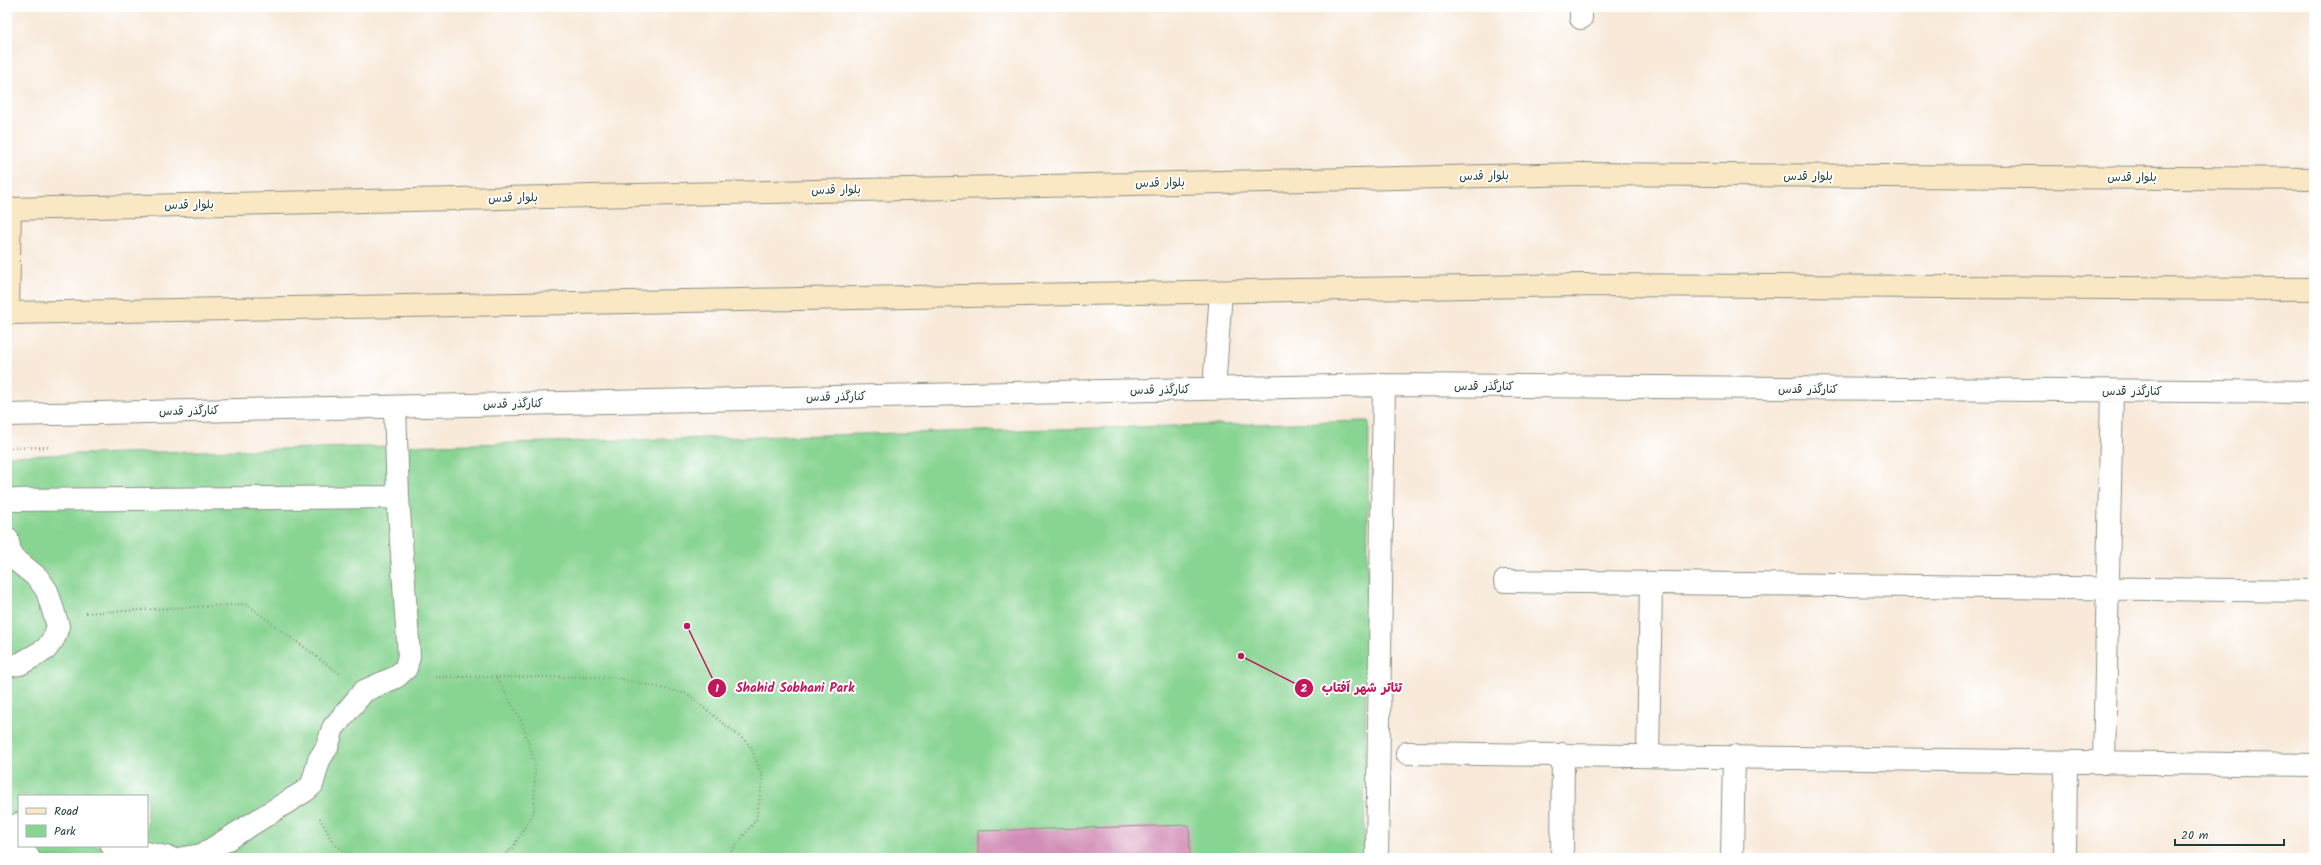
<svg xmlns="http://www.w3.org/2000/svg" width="2321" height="865" viewBox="0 0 2321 865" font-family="Kalam,'Playpen Sans Arabic',sans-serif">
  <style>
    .green { fill: #88d492; stroke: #548863; fill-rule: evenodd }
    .building { fill: #d18db6 }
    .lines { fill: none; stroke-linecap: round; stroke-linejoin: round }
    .service-casing { stroke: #8c9386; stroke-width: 24 }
    .pedestrian-casing { stroke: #8c9386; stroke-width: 24 }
    .minor-casing { stroke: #8c9386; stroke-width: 24 }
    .secondary-casing { stroke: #8c9386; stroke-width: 24 }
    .path { stroke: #8c9386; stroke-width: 2.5; stroke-dasharray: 1 3; stroke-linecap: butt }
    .service { stroke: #fff; stroke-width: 22 }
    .pedestrian { stroke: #fff; stroke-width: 22 }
    .minor { stroke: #fff; stroke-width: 22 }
    .secondary { stroke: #fae7c3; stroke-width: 22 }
    .labels { text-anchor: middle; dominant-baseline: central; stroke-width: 4; stroke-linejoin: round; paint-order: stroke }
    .street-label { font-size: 12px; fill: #1f3d34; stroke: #fff }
    .leader { fill: none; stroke: #c2185b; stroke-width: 1.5 }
    .callout-dot { fill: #c2185b; stroke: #fff; stroke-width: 1.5 }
    .mark-label { font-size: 12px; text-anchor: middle; font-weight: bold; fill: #fff }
    .callout-label { font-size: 13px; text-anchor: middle; font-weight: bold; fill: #c2185b; stroke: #fff; stroke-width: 4; stroke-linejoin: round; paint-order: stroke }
  </style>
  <rect width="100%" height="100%" fill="#fff"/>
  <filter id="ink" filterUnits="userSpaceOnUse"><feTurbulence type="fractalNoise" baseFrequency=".025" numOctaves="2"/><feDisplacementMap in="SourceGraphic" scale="8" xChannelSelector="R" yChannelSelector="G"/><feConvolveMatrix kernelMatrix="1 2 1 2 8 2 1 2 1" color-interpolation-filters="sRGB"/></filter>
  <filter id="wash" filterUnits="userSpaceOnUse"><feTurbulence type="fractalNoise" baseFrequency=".012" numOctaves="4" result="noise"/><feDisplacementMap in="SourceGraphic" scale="16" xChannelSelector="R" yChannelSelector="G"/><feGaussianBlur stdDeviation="0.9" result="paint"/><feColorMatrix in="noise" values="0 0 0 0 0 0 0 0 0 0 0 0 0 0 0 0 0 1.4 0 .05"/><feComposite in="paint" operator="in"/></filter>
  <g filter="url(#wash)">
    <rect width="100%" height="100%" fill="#f8e9d9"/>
    <path class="green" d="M 1369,421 L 1364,858 L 7,858 L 7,456 ZM 19,796 L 147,796 L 147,846 L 19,846 Z"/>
    <g id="blocks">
      <path class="building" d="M 1189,825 L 1190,858 L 978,858 L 978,831 Z"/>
    </g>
  </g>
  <g filter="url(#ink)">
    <use href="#blocks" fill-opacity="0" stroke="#8c9386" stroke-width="1"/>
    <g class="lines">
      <g class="service-casing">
        <path id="service" d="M 1581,18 L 1581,7"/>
      </g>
      <g class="pedestrian-casing">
        <path id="pedestrian" d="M 7,500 L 398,497
          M 7,538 L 11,556 L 38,578 L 47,591 L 58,626 L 54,638 L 46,649 L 20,664 L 7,666
          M 19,824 L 16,827 L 19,842
          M 20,846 L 29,858
          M 112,846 L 170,858
          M 183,858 L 202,855 L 305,791 L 312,785 L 319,760 L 327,747 L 333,728 L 364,691 L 396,677 L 406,668 L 409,656 L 398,497 L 395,407"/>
      </g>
      <g class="minor-casing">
        <path id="minor" d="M 1214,389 L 1221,292
          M 7,415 L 1384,385 L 2314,392
          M 1505,581 L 2314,591
          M 1407,753 L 2314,765
          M 1648,756 L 1651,583
          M 2104,763 L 2112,391
          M 1377,858 L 1384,385
          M 1562,858 L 1563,754
          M 1732,858 L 1734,756
          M 2065,858 L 2066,762"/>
      </g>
      <g class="secondary-casing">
        <path id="secondary" d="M 7,209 L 1581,174 L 2314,179
          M 7,313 L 1581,285 L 2314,289
          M 8,313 L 10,209"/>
      </g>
      <path class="path" d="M 7,448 L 50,447
        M 86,613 L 246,604 L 340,674
        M 435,677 L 613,677 L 687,694 L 750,745 L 763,778 L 756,820 L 726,858
        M 497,678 L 521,720 L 535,764 L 534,812 L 512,849 L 498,858
        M 320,818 L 333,843 L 353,858"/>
      <use href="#service" class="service"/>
      <use href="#pedestrian" class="pedestrian"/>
      <use href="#minor" class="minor"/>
      <use href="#secondary" class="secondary"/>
    </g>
  </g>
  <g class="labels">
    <g class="street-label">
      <text transform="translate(1484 176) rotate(-1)">بلوار قدس</text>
      <text x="1808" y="176">بلوار قدس</text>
      <text x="2132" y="177">بلوار قدس</text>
      <text transform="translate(1160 183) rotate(-1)">بلوار قدس</text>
      <text transform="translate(836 190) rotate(-1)">بلوار قدس</text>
      <text transform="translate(513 198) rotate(-1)">بلوار قدس</text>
      <text transform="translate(189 205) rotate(-1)">بلوار قدس</text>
      <text x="1484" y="386">کنارگذر قدس</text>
      <text x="1808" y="389">کنارگذر قدس</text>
      <text transform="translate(1160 390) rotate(-1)">کنارگذر قدس</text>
      <text x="2132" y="391">کنارگذر قدس</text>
      <text transform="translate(836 397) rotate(-1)">کنارگذر قدس</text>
      <text transform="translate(513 404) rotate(-1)">کنارگذر قدس</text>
      <text transform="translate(189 411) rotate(-1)">کنارگذر قدس</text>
    </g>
  </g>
  <path class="leader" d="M687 626L717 688M1241 656L1304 688"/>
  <g class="callout-dot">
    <circle cx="687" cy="626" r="4"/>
    <circle cx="1241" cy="656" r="4"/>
    <circle cx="717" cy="688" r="10"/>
    <circle cx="1304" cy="688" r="10"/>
  </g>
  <g class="mark-label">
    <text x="717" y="692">1</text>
    <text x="1304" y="692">2</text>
  </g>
  <g class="callout-label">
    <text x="795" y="692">Shahid Sobhani Park</text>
    <text x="1362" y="692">تئاتر شهر آفتاب</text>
  </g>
  <rect width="2321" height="865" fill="none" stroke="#fff" stroke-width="24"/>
  <rect x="18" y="795" width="130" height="52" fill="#ffffff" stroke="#a5b1ae"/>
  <rect x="26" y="808" width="20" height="6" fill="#fae7c3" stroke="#a5b1ae"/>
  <text x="54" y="815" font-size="12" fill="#1f3d34">Road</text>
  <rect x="26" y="825" width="20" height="12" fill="#88d492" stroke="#a5b1ae"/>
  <text x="54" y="835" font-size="12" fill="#1f3d34">Park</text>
  <path d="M2175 839v6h109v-6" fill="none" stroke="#1f3d34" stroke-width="2"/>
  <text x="2181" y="839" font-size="12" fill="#1f3d34" stroke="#ffffff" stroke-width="3" paint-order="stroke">20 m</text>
</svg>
